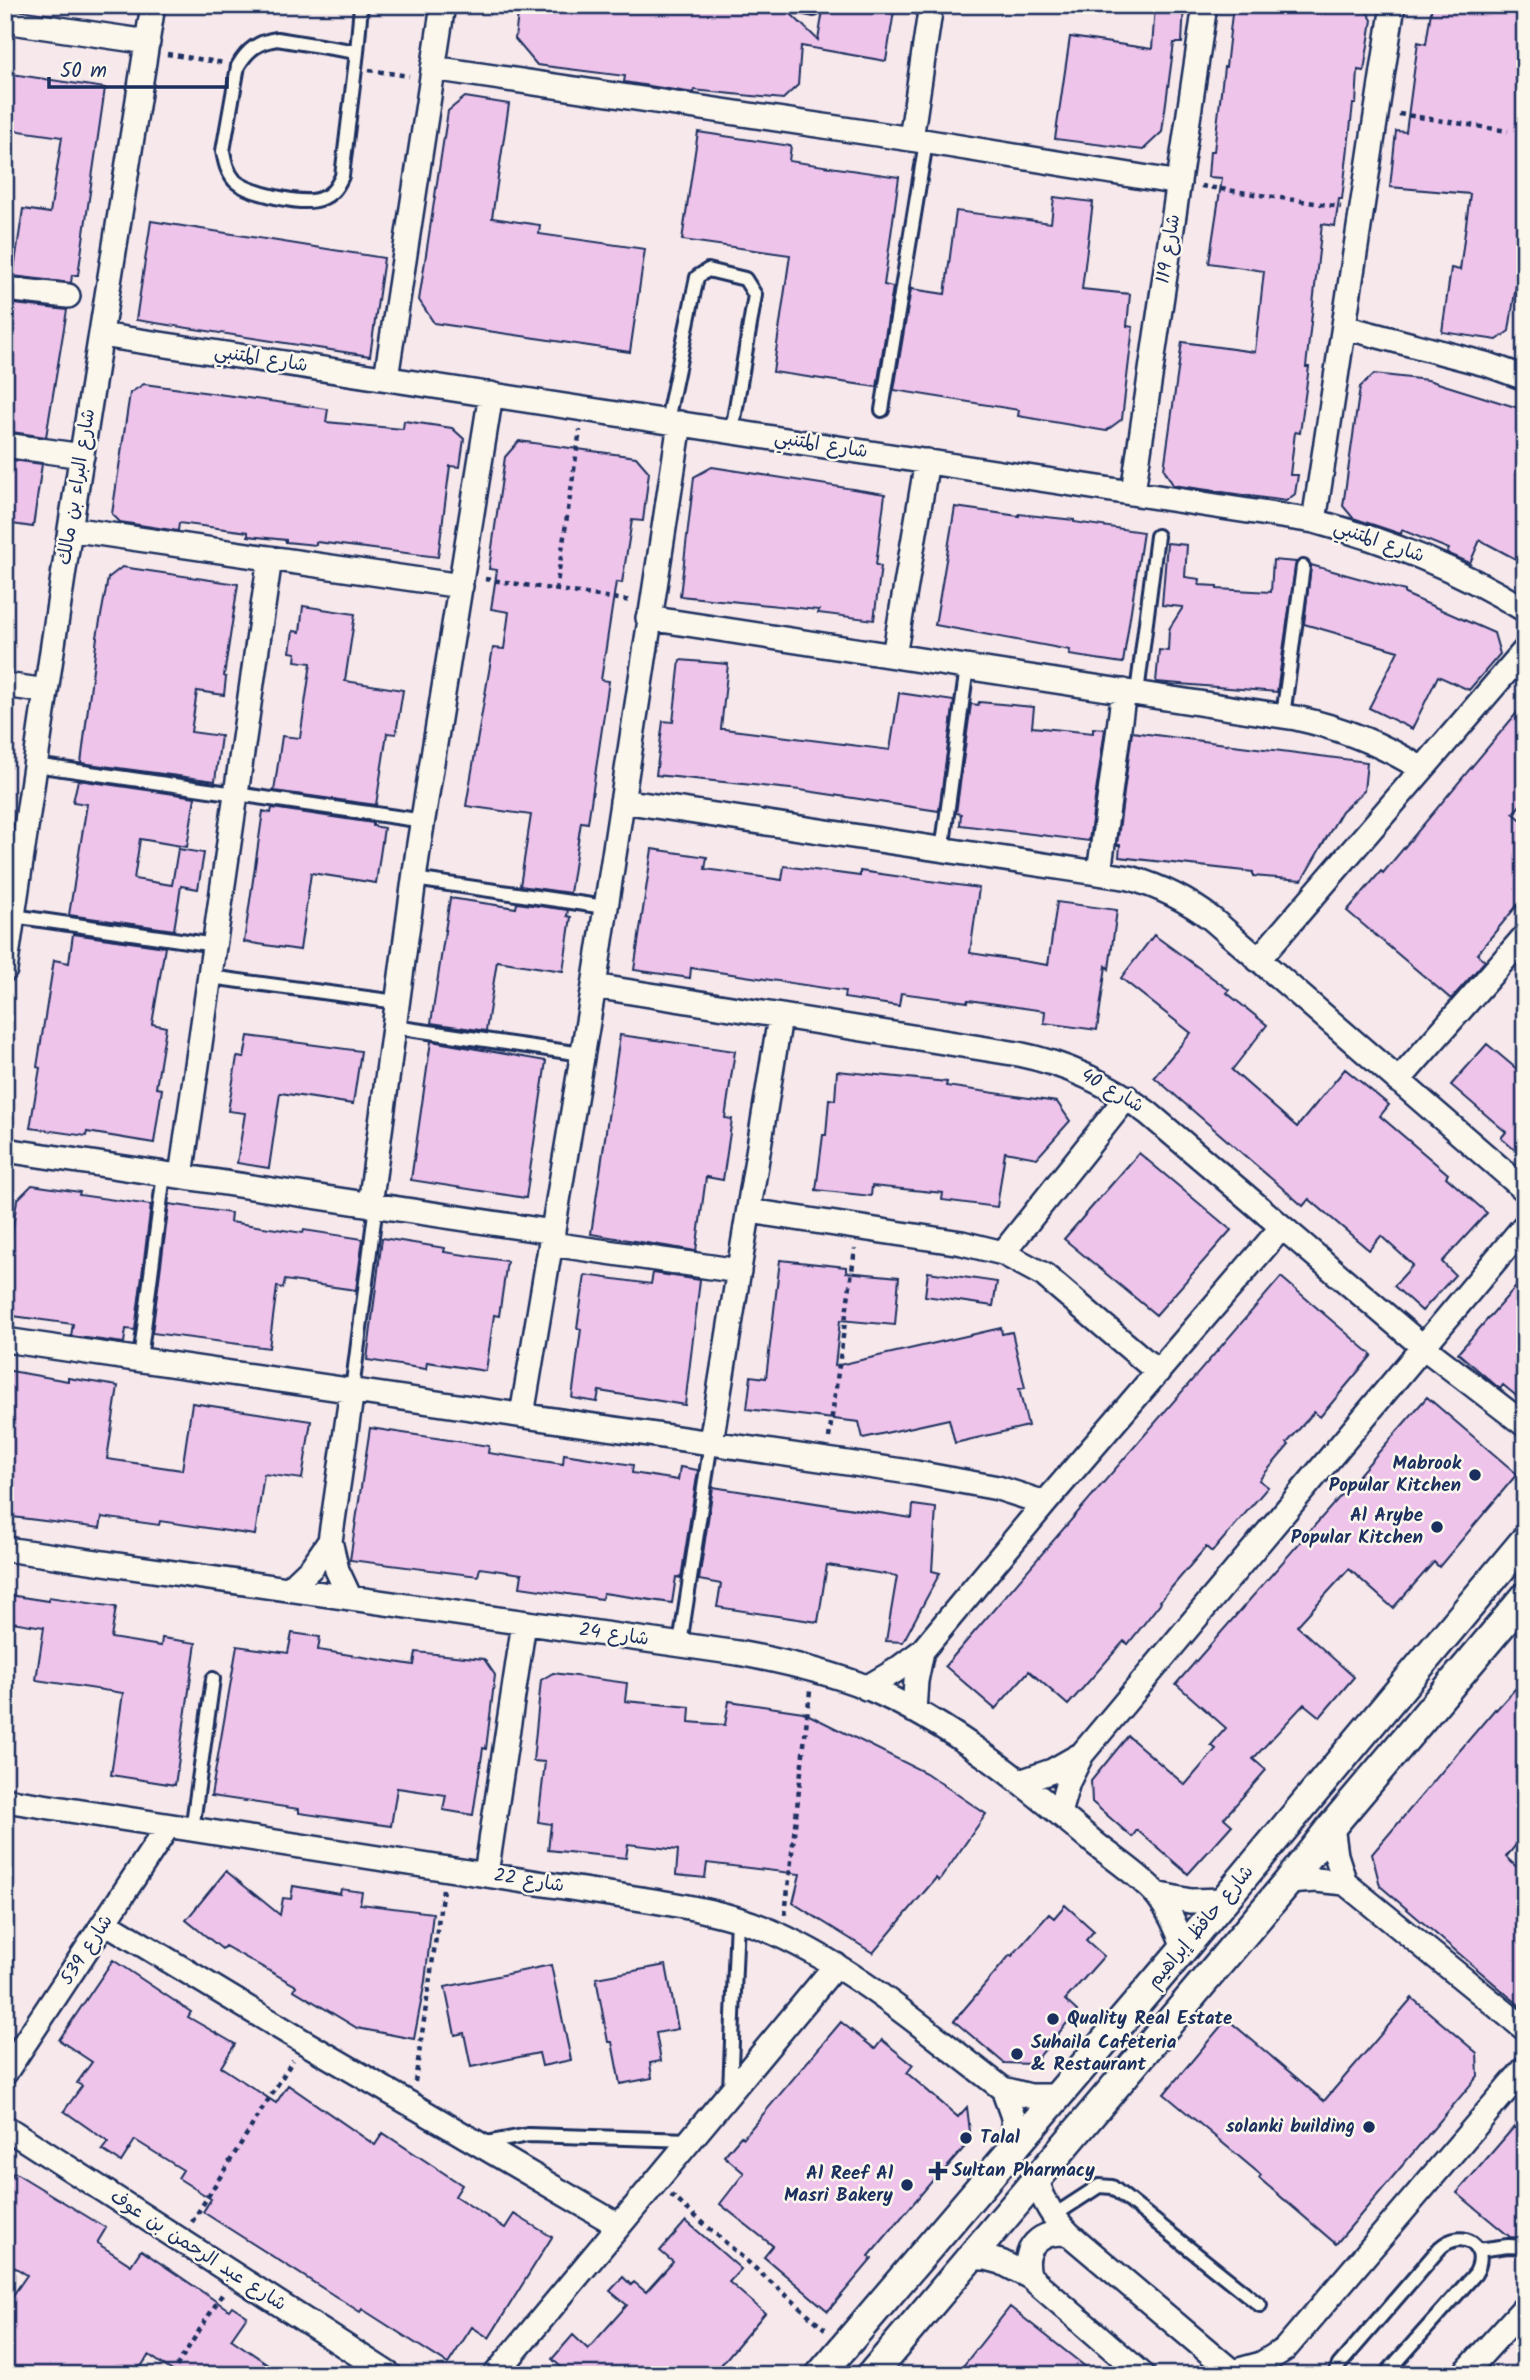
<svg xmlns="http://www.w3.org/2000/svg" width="1530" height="2380" viewBox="0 0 1530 2380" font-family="Kalam,'Playpen Sans Arabic',sans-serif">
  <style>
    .building { fill: #eec4eb; stroke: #1b2f5e; stroke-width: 2 }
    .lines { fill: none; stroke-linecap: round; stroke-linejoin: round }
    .service-casing { stroke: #1b2f5e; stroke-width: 18 }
    .minor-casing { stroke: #1b2f5e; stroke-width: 28 }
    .tertiary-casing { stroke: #1b2f5e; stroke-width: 33 }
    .path { stroke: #1b2f5e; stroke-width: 4.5; stroke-dasharray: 5 5; stroke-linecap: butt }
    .service { stroke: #fbf7ec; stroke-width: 12 }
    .minor { stroke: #fbf7ec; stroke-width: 23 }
    .tertiary { stroke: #fbf7ec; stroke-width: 28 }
    .poi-dot { fill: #1b2f5e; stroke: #fbf7ec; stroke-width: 2.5 }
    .labels { text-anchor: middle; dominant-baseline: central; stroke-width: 5; stroke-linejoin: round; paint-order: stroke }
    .street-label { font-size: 19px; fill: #1b2f5e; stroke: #fbf7ec }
    .poi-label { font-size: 19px; font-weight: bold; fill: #1b2f5e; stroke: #fbf7ec; text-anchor: end }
  </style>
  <rect width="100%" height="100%" fill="#f7e8ec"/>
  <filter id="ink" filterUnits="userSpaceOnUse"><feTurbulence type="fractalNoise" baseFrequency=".0143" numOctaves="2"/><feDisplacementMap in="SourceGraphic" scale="14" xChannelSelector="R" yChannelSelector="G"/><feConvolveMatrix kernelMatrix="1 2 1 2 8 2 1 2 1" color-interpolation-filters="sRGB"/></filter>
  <g filter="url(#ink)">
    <path class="building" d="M 519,5 L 736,5 L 789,12 L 818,40 L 824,5 L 895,5 L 886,61 L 801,46 L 798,85 L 783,99 L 694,90 L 694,93 L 624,82 L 625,76 L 537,65 L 515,39 Z
      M 1155,5 L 1184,5 L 1182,43 L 1174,43 L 1162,132 L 1143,150 L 1055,139 L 1070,37 L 1152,49 Z
      M 1233,5 L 1363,5 L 1372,20 L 1364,71 L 1358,70 L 1356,104 L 1353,104 L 1342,199 L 1339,199 L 1335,226 L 1322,224 L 1306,367 L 1309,367 L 1300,433 L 1295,432 L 1290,475 L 1298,475 L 1295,494 L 1286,501 L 1173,485 L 1164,469 L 1182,342 L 1255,352 L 1264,271 L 1209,263 L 1222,178 L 1208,177 L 1210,151 L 1214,151 L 1224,67 L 1226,67 Z
      M 1432,5 L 1525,5 L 1525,227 L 1509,331 L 1497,340 L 1442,332 L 1451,268 L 1460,270 L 1470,194 L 1390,187 L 1396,131 L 1406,132 L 1418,42 L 1426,44 Z
      M 5,73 L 105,88 L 78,275 L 72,275 L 71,283 L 13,276 L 23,209 L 50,213 L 62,137 L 5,129 Z
      M 465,97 L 509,104 L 492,218 L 540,225 L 539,234 L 645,249 L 630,352 L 434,323 L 419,300 L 448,111 Z
      M 698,132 L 791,146 L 789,161 L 899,177 L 884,285 L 893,287 L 877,387 L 773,372 L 790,255 L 682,240 Z
      M 1054,197 L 1093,202 L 1082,289 L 1130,294 L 1127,326 L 1133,327 L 1122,419 L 1106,431 L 1018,416 L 1019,410 L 894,390 L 911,289 L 945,294 L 956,211 L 1051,223 Z
      M 151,221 L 384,258 L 370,356 L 136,320 Z
      M 5,303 L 67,310 L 46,437 L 5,431 Z
      M 1374,374 L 1428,380 L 1525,410 L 1525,564 L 1480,540 L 1470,563 L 1447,553 L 1449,549 L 1402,530 L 1401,534 L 1353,518 L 1343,506 L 1360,387 Z
      M 144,384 L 328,409 L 326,422 L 403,429 L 404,421 L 452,428 L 464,439 L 460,467 L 450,466 L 438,557 L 316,542 L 316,545 L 286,542 L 286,540 L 248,536 L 248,532 L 179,523 L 178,531 L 120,522 L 112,514 L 130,393 Z
      M 519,441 L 636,457 L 649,472 L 643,521 L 632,520 L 622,583 L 616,582 L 601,680 L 609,681 L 588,823 L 581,822 L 570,893 L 520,886 L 531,815 L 466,806 L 493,648 L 504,649 L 509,612 L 491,609 L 497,570 L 489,569 L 505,457 Z
      M 5,459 L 42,464 L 33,527 L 5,523 Z
      M 712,467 L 885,494 L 876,565 L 881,566 L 874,620 L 818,613 L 819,610 L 680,596 L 694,477 Z
      M 955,507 L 1019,516 L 1019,514 L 1074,520 L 1074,522 L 1143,532 L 1123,663 L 1069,655 L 1070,650 L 935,625 Z
      M 1167,543 L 1187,545 L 1185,577 L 1200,579 L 1199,585 L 1217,586 L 1217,589 L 1271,592 L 1273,560 L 1296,562 L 1277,692 L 1156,682 L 1159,650 L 1168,651 L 1169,629 L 1183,607 L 1162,605 Z
      M 1311,565 L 1405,591 L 1405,594 L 1494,633 L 1500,654 L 1469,690 L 1438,676 L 1412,729 L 1369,708 L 1398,651 L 1304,624 Z
      M 122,567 L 238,584 L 224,676 L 226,677 L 224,695 L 197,691 L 191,732 L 221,736 L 215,781 L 81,763 L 97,637 L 108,578 Z
      M 303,606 L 355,614 L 345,681 L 403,690 L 396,734 L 387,733 L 376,805 L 274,791 L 282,736 L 300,738 L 311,663 L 295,661 L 296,653 L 290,652 L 293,631 L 300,632 Z
      M 680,660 L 728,664 L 721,729 L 724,729 L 890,750 L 899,693 L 954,701 L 939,811 L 800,790 L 656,775 L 663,721 L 673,722 Z
      M 979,702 L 1034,707 L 1032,727 L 1093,733 L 1093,728 L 1105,729 L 1089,841 L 960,825 L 961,814 L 956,813 L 971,704 L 978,705 Z
      M 1525,703 L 1525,800 L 1513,813 L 1525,823 L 1525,896 L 1477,954 L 1485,961 L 1451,999 L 1347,911 L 1381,871 L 1383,873 Z
      M 1132,732 L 1367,762 L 1364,791 L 1342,811 L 1302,880 L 1253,876 L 1253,872 L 1119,857 L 1120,845 L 1117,845 Z
      M 78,780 L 195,797 L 187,847 L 140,839 L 134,879 L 172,885 L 178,849 L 204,853 L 198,889 L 181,886 L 174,930 L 69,915 L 87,804 L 73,802 Z
      M 272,808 L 373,823 L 373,826 L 384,828 L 376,883 L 311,873 L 300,950 L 244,942 L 263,811 L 271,813 Z
      M 652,849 L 707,857 L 705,869 L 782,880 L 784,866 L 860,876 L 860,871 L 979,888 L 970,953 L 1048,965 L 1057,902 L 1117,910 L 1109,969 L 1106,966 L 1097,1030 L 1044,1023 L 1045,1011 L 968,1000 L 968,1002 L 901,993 L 899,1006 L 844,998 L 845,991 L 691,968 L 690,978 L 634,970 Z
      M 450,898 L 516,908 L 517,903 L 568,910 L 567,916 L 571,917 L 563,971 L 497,961 L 486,1031 L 431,1023 Z
      M 73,934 L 165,947 L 152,1024 L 166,1027 L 156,1088 L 162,1089 L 154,1143 L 87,1132 L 86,1136 L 30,1128 L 40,1068 L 37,1067 L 54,960 L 69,963 Z
      M 1154,935 L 1229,990 L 1227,993 L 1267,1025 L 1232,1070 L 1297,1127 L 1345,1069 L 1389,1105 L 1380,1116 L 1448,1174 L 1446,1177 L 1487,1213 L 1442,1262 L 1455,1275 L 1422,1311 L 1394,1286 L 1413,1265 L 1381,1236 L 1369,1250 L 1309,1199 L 1303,1206 L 1154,1077 L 1191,1033 L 1121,978 Z
      M 620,1035 L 735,1051 L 725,1118 L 732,1119 L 723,1180 L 706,1177 L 696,1251 L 591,1234 Z
      M 248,1036 L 361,1051 L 353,1104 L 280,1093 L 269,1168 L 237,1163 L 245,1113 L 228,1111 L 237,1057 L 244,1058 Z
      M 431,1041 L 546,1061 L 526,1198 L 411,1180 Z
      M 1487,1044 L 1525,1076 L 1525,1159 L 1501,1138 L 1506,1132 L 1451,1085 Z
      M 837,1071 L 947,1082 L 946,1086 L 1057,1102 L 1070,1121 L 1037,1158 L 1005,1152 L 997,1207 L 942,1200 L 943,1193 L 872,1186 L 871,1196 L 816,1190 L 823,1135 L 826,1135 L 829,1099 L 835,1100 Z
      M 1139,1153 L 1231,1230 L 1156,1315 L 1064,1239 Z
      M 32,1185 L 80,1192 L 79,1195 L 151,1205 L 135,1330 L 126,1329 L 124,1343 L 71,1336 L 73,1324 L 13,1316 L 5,1304 L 5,1281 L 17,1200 Z
      M 169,1204 L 231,1213 L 230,1222 L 303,1233 L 304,1230 L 363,1239 L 356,1290 L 285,1280 L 283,1288 L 277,1287 L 269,1348 L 152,1333 Z
      M 382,1238 L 445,1248 L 444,1252 L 507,1261 L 499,1316 L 494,1315 L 486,1371 L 427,1362 L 426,1369 L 367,1360 Z
      M 780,1260 L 846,1267 L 846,1272 L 899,1277 L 895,1325 L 840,1320 L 835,1366 L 1001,1328 L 1002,1334 L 1012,1332 L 1025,1388 L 1019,1389 L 1028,1426 L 955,1443 L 949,1419 L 863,1438 L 859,1422 L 747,1409 L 751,1376 L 766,1378 Z
      M 928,1272 L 997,1282 L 993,1306 L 925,1296 Z
      M 653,1273 L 700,1280 L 685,1405 L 599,1391 L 597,1402 L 572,1398 L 581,1329 L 577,1328 L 585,1275 L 651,1284 Z
      M 1525,1276 L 1525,1403 L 1503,1385 L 1500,1389 L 1458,1353 Z
      M 1281,1277 L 1372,1355 L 1320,1417 L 1314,1412 L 1287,1443 L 1289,1445 L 1259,1480 L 1268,1487 L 1212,1552 L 1206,1547 L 1160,1601 L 1161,1602 L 1128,1644 L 1124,1641 L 1068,1705 L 1029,1671 L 995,1709 L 945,1666 Z
      M 5,1370 L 68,1381 L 68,1378 L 118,1386 L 107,1459 L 182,1470 L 192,1403 L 311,1421 L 302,1479 L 264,1474 L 255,1535 L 160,1521 L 159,1525 L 102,1517 L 100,1528 L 5,1516 Z
      M 1427,1397 L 1517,1474 L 1439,1567 L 1434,1562 L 1393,1608 L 1349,1569 L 1297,1626 L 1354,1677 L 1320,1717 L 1304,1704 L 1253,1759 L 1266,1770 L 1224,1818 L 1232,1825 L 1188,1874 L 1137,1830 L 1132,1837 L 1092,1802 L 1091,1781 L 1128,1736 L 1185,1785 L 1216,1749 L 1211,1745 L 1226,1728 L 1176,1684 Z
      M 370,1428 L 489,1446 L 488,1453 L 563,1464 L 564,1454 L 633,1465 L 632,1473 L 678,1480 L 680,1467 L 698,1470 L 681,1578 L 676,1577 L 672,1603 L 603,1593 L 602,1599 L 520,1587 L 522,1574 L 480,1568 L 478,1576 L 350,1560 Z
      M 713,1487 L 912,1518 L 913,1505 L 936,1508 L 932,1571 L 940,1573 L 903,1642 L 886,1641 L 897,1576 L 827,1565 L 818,1622 L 717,1607 L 721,1584 L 699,1580 Z
      M 9,1595 L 48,1601 L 49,1597 L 116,1607 L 111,1638 L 161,1646 L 162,1638 L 196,1643 L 175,1785 L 111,1775 L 123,1693 L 36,1680 L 44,1627 L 5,1621 Z
      M 292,1633 L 320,1637 L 318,1650 L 414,1665 L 416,1652 L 484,1659 L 495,1675 L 486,1749 L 483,1748 L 473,1815 L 443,1810 L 446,1795 L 397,1788 L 391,1826 L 299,1813 L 299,1809 L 211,1796 L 237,1646 L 288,1653 Z
      M 553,1673 L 627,1683 L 625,1701 L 690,1707 L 689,1722 L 725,1725 L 729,1701 L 803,1712 L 926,1773 L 986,1814 L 939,1881 L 936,1878 L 873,1953 L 793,1903 L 800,1874 L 707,1863 L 705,1878 L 676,1875 L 678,1850 L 628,1844 L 626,1858 L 548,1850 L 551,1824 L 538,1822 L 545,1762 L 533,1761 L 541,1680 Z
      M 1525,1678 L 1525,1834 L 1506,1857 L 1525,1875 L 1525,2010 L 1380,1886 L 1372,1854 L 1495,1709 L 1496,1710 Z
      M 226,1871 L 280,1915 L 283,1898 L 291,1899 L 293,1886 L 340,1894 L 341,1889 L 362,1892 L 360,1904 L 433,1913 L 425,1981 L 414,2039 L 357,2028 L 294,1990 L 296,1986 L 225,1946 L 222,1949 L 186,1920 Z
      M 1065,1905 L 1094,1931 L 1086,1940 L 1104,1956 L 1065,2000 L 1077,2011 L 1033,2064 L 1004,2063 L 954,2021 L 1010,1955 L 1012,1956 L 1049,1914 L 1054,1918 Z
      M 113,1960 L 191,2012 L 188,2017 L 235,2044 L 221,2067 L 276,2103 L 288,2085 L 375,2145 L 383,2133 L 462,2185 L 455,2196 L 505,2228 L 514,2214 L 552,2237 L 489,2338 L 472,2327 L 448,2364 L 362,2309 L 360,2312 L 203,2212 L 211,2199 L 178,2178 L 183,2170 L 135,2140 L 121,2162 L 102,2150 L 108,2142 L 64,2111 L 82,2086 L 77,2083 L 92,2062 L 59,2040 Z
      M 551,1965 L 571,2060 L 542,2066 L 539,2053 L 471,2067 L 464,2033 L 455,2035 L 445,1987 Z
      M 666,1965 L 678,2029 L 656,2033 L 661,2061 L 650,2063 L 652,2078 L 620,2084 L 612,2042 L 608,2042 L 596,1978 Z
      M 1412,1998 L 1477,2053 L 1478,2076 L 1336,2244 L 1259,2178 L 1261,2175 L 1164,2094 L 1227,2019 L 1324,2101 Z
      M 841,2022 L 875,2049 L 882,2040 L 913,2065 L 907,2073 L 958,2117 L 967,2107 L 971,2140 L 935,2181 L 933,2180 L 869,2256 L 872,2259 L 828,2311 L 764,2257 L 773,2246 L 720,2204 L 744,2173 L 724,2156 L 741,2136 L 743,2138 Z
      M 1514,2127 L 1525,2136 L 1525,2238 L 1510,2237 L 1457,2193 Z
      M 14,2172 L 106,2228 L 97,2243 L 131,2265 L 141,2250 L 229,2310 L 232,2306 L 247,2316 L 231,2339 L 284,2375 L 178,2375 L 149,2355 L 135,2375 L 5,2375 L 5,2307 L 27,2275 L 5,2261 L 5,2186 Z
      M 686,2221 L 741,2269 L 729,2282 L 765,2313 L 721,2365 L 733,2375 L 570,2375 L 552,2359 L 573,2335 L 588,2349 L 627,2305 L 610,2291 L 623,2277 L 631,2285 L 634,2282 L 646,2292 L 673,2262 L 660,2251 Z
      M 1010,2307 L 1096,2375 L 956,2375 Z"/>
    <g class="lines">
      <g class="service-casing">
        <path id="service" d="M 795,5 L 814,9
          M 277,39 L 357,52 L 342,176 C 337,187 332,195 320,199 C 303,206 248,193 235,181 C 227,172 225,162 223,151 L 238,66 C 248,49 258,42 277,39 Z
          M 357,52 L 361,5
          M 882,410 L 926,142
          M 667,421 L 697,277 L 708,270 L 745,279 L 755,295 L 732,431
          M 1137,693 L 1157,536
          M 1283,716 L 1303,567
          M 35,765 L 424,821
          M 942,851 L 967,667
          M 414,879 L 605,907
          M 13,916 L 215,945
          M 210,977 L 397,1002
          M 394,1027 L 582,1054
          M 140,1359 L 164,1174
          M 352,1390 L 376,1205
          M 680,1644 L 711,1442
          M 192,1830 L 213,1679
          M 730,2090 L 737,1919
          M 481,2144 L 528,2135 L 690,2140
          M 1053,2216 L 1099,2186 L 1112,2187 L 1260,2305
          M 1478,2250 L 1508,2246 L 1525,2247
          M 1334,2375 L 1339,2365 L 1440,2248 C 1463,2227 1491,2247 1475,2274 L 1385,2375"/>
      </g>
      <g class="minor-casing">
        <path id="minor" d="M 5,21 L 148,42
          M 433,68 L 911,139 L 1179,183
          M 911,139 L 931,5
          M 5,289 L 68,296
          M 1344,327 L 1489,365 L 1525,378
          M 101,335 L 1314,521 C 1390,542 1457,568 1525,610
          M 386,378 L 443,5
          M 5,445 L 82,456
          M 1133,492 L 1205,5
          M 1314,521 L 1393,5
          M 70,529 L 461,586
          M 648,618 L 1296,718 C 1342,728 1382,744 1422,769
          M 894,656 L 927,461
          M 5,685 L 46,691
          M 622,801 L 1130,878 C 1161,887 1186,899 1212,919 L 1525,1190
          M 1099,873 L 1124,691
          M 1258,960 L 1525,650
          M 5,970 L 70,529 L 153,5
          M 594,986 L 1018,1054 C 1067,1064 1108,1083 1148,1113 L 1422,1346 L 1525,1425
          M 1398,1081 L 1525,936
          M 5,1150 L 553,1232
          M 181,1176 L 270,558
          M 370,1205 L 418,850 L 491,394
          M 749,1211 L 962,1243 L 1003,1253 L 1044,1275 L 1158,1372
          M 551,1244 L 739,1271
          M 1003,1253 L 1127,1097
          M 5,1340 L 916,1473 L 998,1488 L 1045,1503
          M 522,1415 L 594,986 L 680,423
          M 711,1442 L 780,1017
          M 5,1549 L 738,1653 C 781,1661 825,1671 866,1687 C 952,1723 1027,1786 1097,1845 C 1116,1860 1143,1878 1158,1896 C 1170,1912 1178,1930 1184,1948
          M 289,1589 L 312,1567 L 330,1541
          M 350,1598 L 337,1570 L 330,1541 L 352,1390
          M 866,1688 L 895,1671 L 922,1651 L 1045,1503 L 1282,1227
          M 914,1711 L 916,1681 L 922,1651
          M 1020,1782 L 1052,1771 L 1082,1754
          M 5,1800 L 654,1901 C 690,1907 728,1914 763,1928 C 853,1965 926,2031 1003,2089 L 1030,2096 L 1058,2096
          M 1059,1813 L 1068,1782 L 1082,1754 L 1525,1225
          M 1332,1826 L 1336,1855 L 1345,1883
          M 486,1874 L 524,1623
          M 1288,1882 L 1316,1880 L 1345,1883 L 1525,2029
          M 1156,1894 L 1190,1901 L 1224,1900
          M 105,1922 L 304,2042 L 618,2225
          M 5,2073 L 168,1826
          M 1003,2089 L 1013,2117 L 1015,2145
          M 5,2127 L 390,2375
          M 1037,2180 C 1043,2202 1053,2218 1069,2234 L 1236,2375
          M 969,2258 L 986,2258 L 1001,2262 L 1030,2277 L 1143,2375
          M 1030,2277 C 1020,2249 1041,2229 1069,2234
          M 1232,2372 L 1261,2364 L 1285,2349 L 1525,2068
          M 495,2375 L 836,1965
          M 1463,2375 L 1525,2307"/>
      </g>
      <g class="tertiary-casing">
        <path id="tertiary" d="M 820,2375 L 1184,1948 L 1525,1540
          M 871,2375 L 1288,1882 L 1332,1826 L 1525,1597"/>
      </g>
      <path class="path" d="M 167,54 L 224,63
        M 369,70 L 409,76
        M 1399,114 L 1508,131
        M 1201,186 L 1341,207
        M 485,579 L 632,601
        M 556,590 L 580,430
        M 829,1438 L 855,1249
        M 785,1915 L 810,1691
        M 415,2082 L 443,1889
        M 671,2195 L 825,2329
        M 192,2222 L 293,2060
        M 171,2375 L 223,2293"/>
      <use href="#service" class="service"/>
      <use href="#minor" class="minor"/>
      <use href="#tertiary" class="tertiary"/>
    </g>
  </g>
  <g class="poi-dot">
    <circle cx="1475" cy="1475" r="7"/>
    <circle cx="1437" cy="1527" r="7"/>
    <circle cx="1053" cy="2019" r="7"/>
    <circle cx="1017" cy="2054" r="7"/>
    <circle cx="1369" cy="2127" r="7"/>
    <circle cx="966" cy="2138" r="7"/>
    <path d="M934.5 2160.5h7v7h7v7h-7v7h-7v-7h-7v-7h7z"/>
    <circle cx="907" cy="2185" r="7"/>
  </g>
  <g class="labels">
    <g class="street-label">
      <text transform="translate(1169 249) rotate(-81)">شارع 119</text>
      <text transform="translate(261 359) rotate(9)">شارع المتنبي</text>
      <text transform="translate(821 445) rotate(9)">شارع المتنبي</text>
      <text transform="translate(77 487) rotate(-81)">شارع البراء بن مالك</text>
      <text transform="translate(1379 542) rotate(19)">شارع المتنبي</text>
      <text transform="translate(1112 1091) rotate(30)">شارع 40</text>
      <text transform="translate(614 1635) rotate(8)">شارع 24</text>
      <text transform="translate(529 1881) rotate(9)">شارع 22</text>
      <text transform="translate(1201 1927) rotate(-50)">شارع حافظ إبراهيم</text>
      <text transform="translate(87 1950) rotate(-57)">شارع 539</text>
      <text transform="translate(198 2251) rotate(33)">شارع عبد الرحمن بن عوف</text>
    </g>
    <g class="poi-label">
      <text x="1461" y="1464">Mabrook<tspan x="1461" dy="22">Popular Kitchen</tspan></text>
      <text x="1423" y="1516">Al Arybe<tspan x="1423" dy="22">Popular Kitchen</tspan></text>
      <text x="1067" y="2019" text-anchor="start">Quality Real Estate</text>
      <text x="1031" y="2043" text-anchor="start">Suhaila Cafeteria<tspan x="1031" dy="22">&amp; Restaurant</tspan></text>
      <text x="1355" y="2127">solanki building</text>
      <text x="980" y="2138" text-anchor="start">Talal</text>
      <text x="952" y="2171" text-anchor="start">Sultan Pharmacy</text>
      <text x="893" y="2174">Al Reef Al<tspan x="893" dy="22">Masri Bakery</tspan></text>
    </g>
  </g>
  <rect width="1530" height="2380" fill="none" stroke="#fbf7ec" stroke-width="28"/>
  <rect x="14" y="14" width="1502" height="2352" fill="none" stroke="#1b2f5e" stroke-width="2.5" filter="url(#ink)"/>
  <path d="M49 77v10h178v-10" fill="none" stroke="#1b2f5e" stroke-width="3.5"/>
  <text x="60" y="77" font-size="21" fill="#1b2f5e" stroke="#fbf7ec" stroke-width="5" paint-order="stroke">50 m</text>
</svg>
